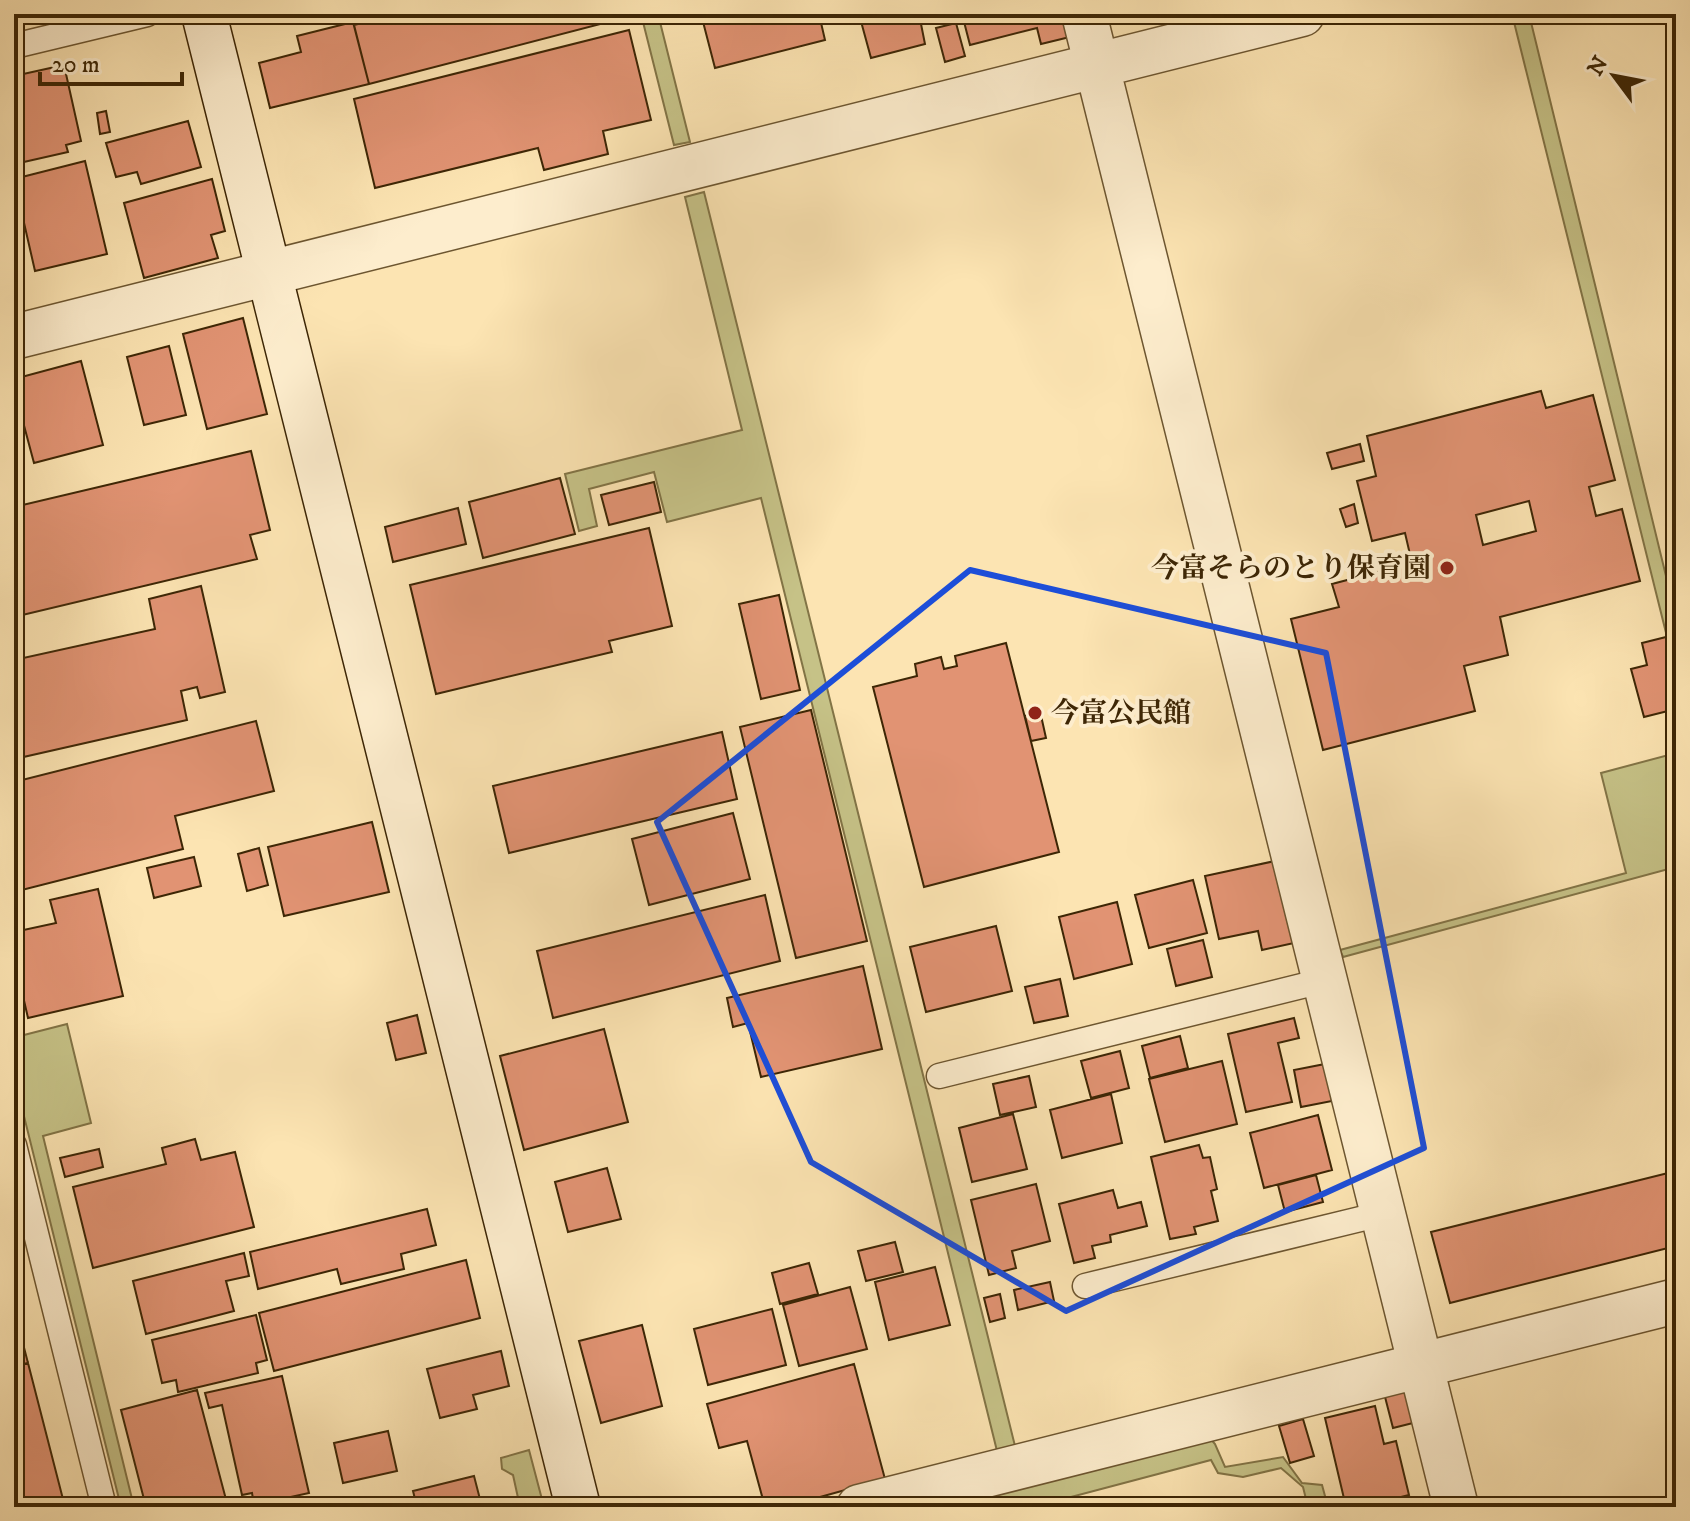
<svg xmlns="http://www.w3.org/2000/svg" width="1690" height="1521" viewBox="0 0 1690 1521" font-family="'IM FELL DW Pica','Noto Serif JP',serif">
  <style>
    .green { fill: #c6c287; stroke: #827446; stroke-width: 2 }
    .building { fill: #e19373; stroke: #3d2605; stroke-width: 2; fill-rule: evenodd }
    .lines { fill: none; stroke-linecap: round; stroke-linejoin: round }
    .lane-casing { stroke: #6d5630; stroke-width: 27 }
    .street-casing { stroke: #6d5630; stroke-width: 47 }
    .secondary-casing { stroke: #3d2605; stroke-width: 47 }
    .lane { stroke: #fdedcd; stroke-width: 24 }
    .street { stroke: #fdedcd; stroke-width: 44 }
    .secondary { stroke: #fdedcd; stroke-width: 44 }
    .marked { fill: none; stroke: #1d4ed8; stroke-width: 6; stroke-linejoin: round }
    .poi-dot { fill: #8f2418; stroke: #fdedcd; stroke-width: 3 }
    .labels { text-anchor: middle; dominant-baseline: central; stroke-width: 8; stroke-linejoin: round; paint-order: stroke }
    .poi-label { font-size: 28px; font-weight: bold; fill: #3d2605; stroke: #fdedcd; text-anchor: end }
  </style>
  <rect width="100%" height="100%" fill="#fce4b2"/>
  <filter id="stains"><feTurbulence type="fractalNoise" baseFrequency=".0025" numOctaves="4"/><feColorMatrix values="0 0 0 0 .2 0 0 0 0 .09 0 0 0 0 .02 0 0 0 .5 -.17"/></filter>
  <radialGradient id="worn" r=".72"><stop offset=".6" stop-color="#630" stop-opacity="0"/><stop offset="1" stop-color="#630" stop-opacity=".3"/></radialGradient>
  <path class="green" d="M 641,14 L 658,14 L 690,142 L 674,145 Z
    M 1512,14 L 1529,14 L 1676,617 L 1676,673 Z
    M 704,192 L 1017,1454 L 999,1459 L 761,498 L 667,522 L 654,472 L 589,489 L 597,526 L 579,531 L 565,474 L 742,430 L 685,197 Z
    M 1676,753 L 1676,867 L 1343,957 L 1340,950 L 1626,873 L 1601,773 Z
    M 14,1015 L 20,1036 L 67,1024 L 91,1123 L 43,1136 L 134,1507 L 121,1507 L 14,1076 Z
    M 1209,1437 L 1215,1444 L 1225,1467 L 1283,1457 L 1302,1483 L 1322,1485 L 1328,1507 L 1308,1507 L 1303,1487 L 1281,1468 L 1243,1477 L 1218,1473 L 1211,1460 L 1052,1502 L 1052,1507 L 929,1507 Z
    M 529,1450 L 544,1507 L 520,1507 L 513,1475 L 502,1469 L 501,1458 Z"/>
  <path class="building" d="M 398,14 L 634,14 L 635,15 L 369,84 L 354,25 Z
    M 701,14 L 819,14 L 825,40 L 715,68 Z
    M 859,14 L 941,14 L 942,19 L 921,24 L 925,44 L 871,58 Z
    M 962,14 L 1069,14 L 1074,36 L 1041,44 L 1037,28 L 970,45 Z
    M 353,22 L 369,84 L 270,108 L 259,63 L 301,52 L 297,36 Z
    M 956,23 L 965,56 L 945,62 L 936,28 Z
    M 629,30 L 651,120 L 603,131 L 608,154 L 544,170 L 538,148 L 375,188 L 354,99 Z
    M 64,65 L 81,141 L 66,145 L 68,152 L 15,164 L 14,76 Z
    M 106,111 L 110,132 L 100,134 L 97,113 Z
    M 188,121 L 201,167 L 141,184 L 137,172 L 116,177 L 106,143 Z
    M 85,161 L 107,254 L 35,271 L 14,179 Z
    M 212,179 L 225,231 L 211,235 L 218,258 L 144,278 L 124,203 Z
    M 14,240 L 23,275 L 14,277 Z
    M 243,318 L 267,414 L 207,429 L 183,334 Z
    M 169,346 L 186,415 L 144,425 L 127,357 Z
    M 81,361 L 103,445 L 34,463 L 14,388 L 14,379 Z
    M 1541,391 L 1546,408 L 1593,395 L 1615,480 L 1589,487 L 1596,516 L 1622,509 L 1640,581 L 1500,617 L 1508,655 L 1464,666 L 1475,711 L 1323,750 L 1291,619 L 1339,607 L 1332,584 L 1412,563 L 1405,533 L 1372,541 L 1357,481 L 1376,476 L 1367,436 ZM 1529,501 L 1536,531 L 1483,545 L 1476,515 Z
    M 1360,444 L 1364,461 L 1332,469 L 1327,453 Z
    M 251,451 L 270,530 L 250,535 L 257,559 L 14,617 L 14,507 Z
    M 560,478 L 575,534 L 483,558 L 469,502 Z
    M 654,482 L 661,512 L 609,525 L 601,495 Z
    M 1354,504 L 1358,523 L 1346,527 L 1340,509 Z
    M 458,508 L 466,544 L 393,562 L 385,527 Z
    M 649,528 L 672,626 L 609,641 L 612,652 L 436,694 L 410,585 Z
    M 201,586 L 225,692 L 200,698 L 197,687 L 181,691 L 187,720 L 19,758 L 14,736 L 14,660 L 155,629 L 149,599 Z
    M 779,595 L 800,690 L 761,699 L 739,604 Z
    M 1666,637 L 1676,677 L 1676,709 L 1644,717 L 1631,669 L 1647,665 L 1642,643 Z
    M 1006,643 L 1059,852 L 924,887 L 873,687 L 917,676 L 915,664 L 941,657 L 944,669 L 957,666 L 955,656 Z
    M 811,710 L 867,941 L 796,958 L 740,727 Z
    M 1040,711 L 1046,738 L 1031,741 L 1025,716 Z
    M 256,721 L 274,791 L 175,816 L 183,849 L 14,892 L 14,782 Z
    M 722,732 L 737,799 L 509,853 L 493,786 Z
    M 733,813 L 750,879 L 649,905 L 632,839 Z
    M 372,822 L 389,892 L 284,916 L 268,847 Z
    M 259,848 L 268,885 L 247,891 L 238,854 Z
    M 194,857 L 201,886 L 154,898 L 147,868 Z
    M 1275,861 L 1294,943 L 1262,950 L 1258,931 L 1219,939 L 1205,876 Z
    M 1193,880 L 1207,933 L 1149,948 L 1135,895 Z
    M 98,889 L 123,996 L 28,1018 L 14,957 L 14,932 L 56,923 L 50,900 Z
    M 765,895 L 780,961 L 553,1018 L 537,951 Z
    M 1117,902 L 1132,964 L 1074,979 L 1059,917 Z
    M 996,926 L 1012,991 L 926,1012 L 910,947 Z
    M 1203,940 L 1212,977 L 1176,986 L 1167,949 Z
    M 863,966 L 882,1049 L 761,1077 L 748,1023 L 733,1027 L 727,998 Z
    M 1060,979 L 1068,1016 L 1034,1023 L 1025,987 Z
    M 417,1015 L 426,1053 L 396,1060 L 387,1023 Z
    M 1294,1018 L 1299,1038 L 1278,1043 L 1292,1102 L 1246,1112 L 1228,1034 Z
    M 604,1029 L 628,1122 L 524,1150 L 500,1056 Z
    M 1180,1036 L 1188,1068 L 1150,1078 L 1142,1046 Z
    M 1120,1051 L 1129,1088 L 1091,1098 L 1081,1061 Z
    M 1222,1061 L 1237,1124 L 1165,1142 L 1149,1079 Z
    M 1325,1064 L 1332,1101 L 1301,1107 L 1294,1070 Z
    M 1029,1076 L 1036,1107 L 1000,1115 L 993,1084 Z
    M 1111,1094 L 1122,1143 L 1062,1158 L 1050,1110 Z
    M 1013,1114 L 1027,1169 L 972,1182 L 959,1128 Z
    M 1318,1115 L 1332,1170 L 1264,1188 L 1250,1133 Z
    M 195,1139 L 201,1160 L 235,1152 L 254,1227 L 93,1268 L 73,1187 L 166,1164 L 162,1148 Z
    M 1199,1145 L 1203,1158 L 1210,1157 L 1217,1189 L 1211,1191 L 1218,1221 L 1194,1227 L 1196,1234 L 1170,1239 L 1151,1157 Z
    M 99,1149 L 103,1167 L 65,1177 L 60,1158 Z
    M 607,1168 L 621,1219 L 568,1232 L 555,1182 Z
    M 1676,1171 L 1676,1246 L 1450,1303 L 1431,1232 Z
    M 1316,1175 L 1323,1202 L 1285,1212 L 1278,1185 Z
    M 1036,1184 L 1050,1241 L 1012,1251 L 1016,1268 L 989,1275 L 971,1200 Z
    M 1113,1190 L 1118,1208 L 1141,1202 L 1147,1226 L 1110,1235 L 1111,1242 L 1092,1246 L 1095,1258 L 1074,1263 L 1059,1204 Z
    M 427,1209 L 436,1245 L 401,1254 L 404,1269 L 341,1284 L 337,1269 L 258,1289 L 250,1252 Z
    M 895,1242 L 903,1272 L 866,1281 L 858,1251 Z
    M 244,1253 L 249,1276 L 226,1281 L 234,1311 L 146,1334 L 133,1281 Z
    M 466,1260 L 480,1318 L 274,1371 L 259,1313 Z
    M 809,1263 L 818,1294 L 780,1304 L 772,1273 Z
    M 935,1267 L 950,1325 L 889,1340 L 875,1282 Z
    M 1050,1282 L 1054,1301 L 1018,1310 L 1014,1290 Z
    M 850,1287 L 867,1349 L 799,1366 L 783,1305 Z
    M 1000,1294 L 1005,1318 L 990,1322 L 984,1298 Z
    M 14,1309 L 28,1363 L 14,1366 Z
    M 772,1309 L 786,1365 L 708,1385 L 694,1329 Z
    M 256,1315 L 267,1360 L 256,1363 L 258,1373 L 178,1392 L 176,1380 L 162,1383 L 152,1340 Z
    M 642,1325 L 662,1406 L 601,1423 L 579,1341 Z
    M 501,1351 L 509,1386 L 473,1395 L 477,1409 L 440,1418 L 427,1369 Z
    M 28,1363 L 65,1507 L 14,1507 L 14,1366 Z
    M 854,1364 L 885,1479 L 784,1507 L 765,1507 L 747,1441 L 719,1448 L 707,1404 Z
    M 282,1376 L 309,1493 L 254,1505 L 252,1493 L 242,1495 L 222,1405 L 209,1408 L 205,1393 Z
    M 1405,1388 L 1413,1423 L 1393,1428 L 1384,1393 Z
    M 197,1390 L 228,1507 L 146,1507 L 121,1410 Z
    M 1375,1406 L 1384,1444 L 1396,1441 L 1409,1495 L 1361,1507 L 1346,1507 L 1325,1418 Z
    M 1303,1419 L 1314,1456 L 1290,1463 L 1279,1426 Z
    M 388,1431 L 397,1471 L 343,1483 L 334,1443 Z
    M 474,1476 L 482,1507 L 417,1507 L 413,1491 Z"/>
  <g class="lines">
    <g class="lane-casing">
      <path id="lane" d="M 14,46 L 147,14
        M 939,1076 L 1326,980
        M 14,1145 L 104,1507
        M 1085,1286 L 1381,1214"/>
    </g>
    <g class="street-casing">
      <path id="street" d="M 1084,14 L 1456,1507
        M 14,337 L 1302,14
        M 859,1507 L 1676,1301"/>
    </g>
    <g class="secondary-casing">
      <path id="secondary" d="M 204,14 L 578,1507"/>
    </g>
    <use href="#lane" class="lane"/>
    <use href="#street" class="street"/>
    <use href="#secondary" class="secondary"/>
  </g>
  <path class="marked" d="M 970,570 L 1326,653 L 1424,1148 L 1066,1311 L 811,1162 L 657,822 Z"/>
  <g class="poi-dot">
    <circle cx="1447" cy="568" r="8"/>
    <circle cx="1035" cy="713" r="8"/>
  </g>
  <g class="labels">
    <g class="poi-label">
      <text x="1431" y="568">今富そらのとり保育園</text>
      <text x="1051" y="713" text-anchor="start">今富公民館</text>
    </g>
  </g>
  <rect width="1690" height="1521" fill="none" stroke="#fce4b2" stroke-width="48"/>
  <rect x="16" y="16" width="1658" height="1489" fill="none" stroke="#3d2605" stroke-width="4"/>
  <rect x="24" y="24" width="1642" height="1473" fill="none" stroke="#3d2605" stroke-width="2"/>
  <g transform="translate(1614 76) rotate(302)" stroke="#fdedcd" stroke-width="6" paint-order="stroke">
  <path d="M0-6L14 30L0 20L-14 30Z" fill="#3d2605"/>
  <text y="-12" font-size="22" font-weight="bold" text-anchor="middle" fill="#3d2605">N</text>
  </g>
  <path d="M40 72v12h142v-12" fill="none" stroke="#3d2605" stroke-width="4"/>
  <text x="52" y="72" font-size="24" fill="#3d2605" stroke="#fdedcd" stroke-width="6" paint-order="stroke">20 m</text>
  <rect width="100%" height="100%" filter="url(#stains)"/>
  <rect width="100%" height="100%" fill="url(#worn)"/>
</svg>
